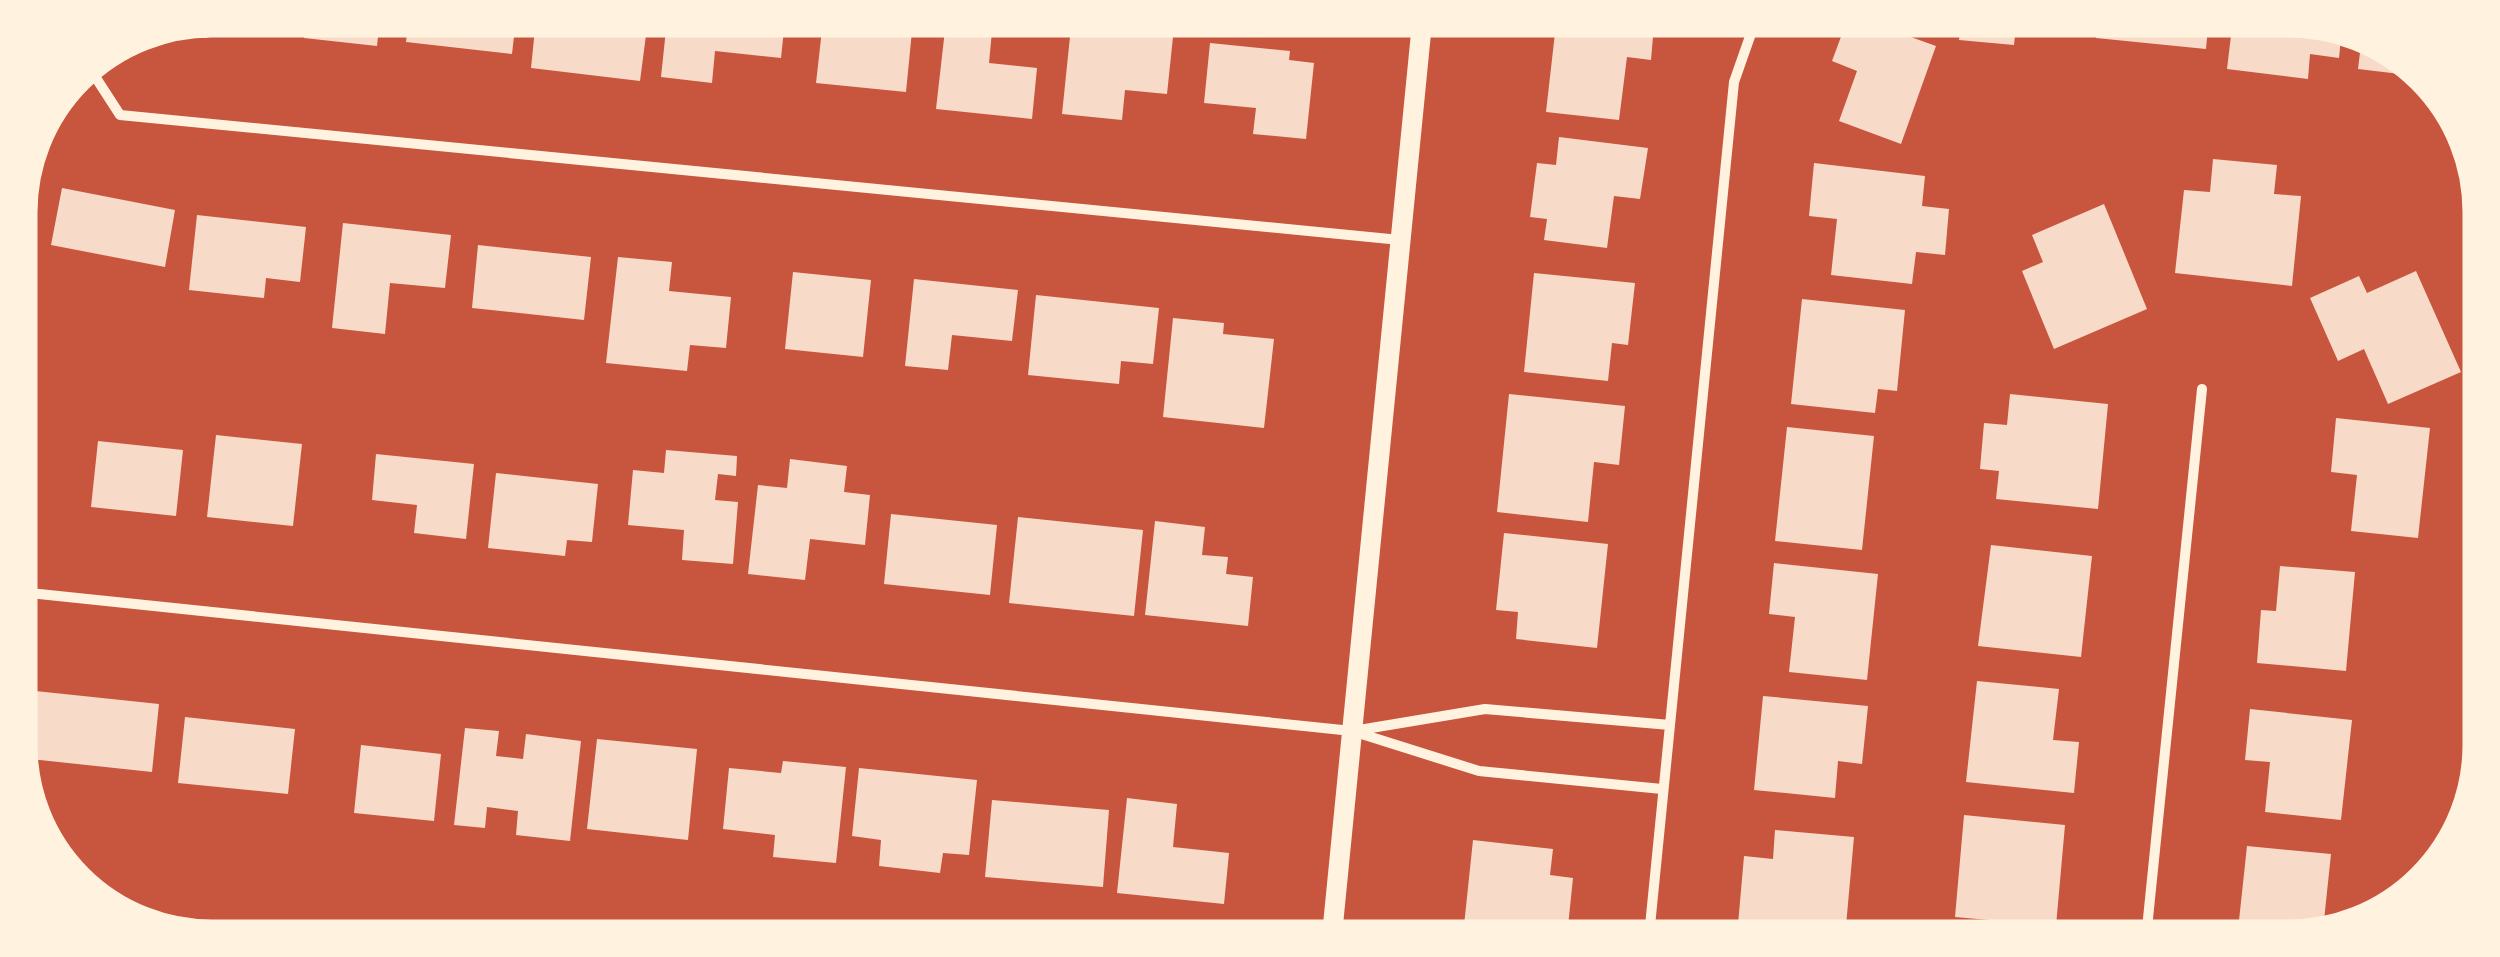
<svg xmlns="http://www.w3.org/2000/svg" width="2500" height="957" viewBox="0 0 2500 957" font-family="'Source Serif 4',serif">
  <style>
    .building { fill: #f7dbc8 }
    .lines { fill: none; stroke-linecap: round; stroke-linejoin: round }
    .minor { stroke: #fff3e0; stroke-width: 10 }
    .secondary { stroke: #fff3e0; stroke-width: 20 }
    .rim { fill: none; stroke: #fff3e0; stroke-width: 5 }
  </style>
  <rect width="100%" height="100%" fill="#c8553d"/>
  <path class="building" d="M 209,18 L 207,38 L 147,31 L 147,30 Z
    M 306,18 L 380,18 L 377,46 L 304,38 Z
    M 409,18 L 516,19 L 512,54 L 406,42 Z
    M 536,19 L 648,20 L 640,81 L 531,68 Z
    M 667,20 L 785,20 L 781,58 L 715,51 L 712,83 L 661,77 Z
    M 823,21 L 913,21 L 906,92 L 816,83 Z
    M 946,21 L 993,21 L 989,63 L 1037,68 L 1032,119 L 936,109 Z
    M 1556,24 L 1654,25 L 1651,60 L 1627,57 L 1619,120 L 1546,112 Z
    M 1845,26 L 1880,26 L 1936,46 L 1901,144 L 1839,121 L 1857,71 L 1832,61 Z
    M 1961,26 L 2016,26 L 2014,45 L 1959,40 Z
    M 1071,27 L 1173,37 L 1167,94 L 1125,90 L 1122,120 L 1062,114 Z
    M 2097,27 L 2208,27 L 2206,49 L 2096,38 Z
    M 2232,27 L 2342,28 L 2339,58 L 2310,54 L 2308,79 L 2227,69 Z
    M 2362,36 L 2417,76 L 2358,69 Z
    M 1210,43 L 1290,51 L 1289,60 L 1314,63 L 1306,139 L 1253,134 L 1256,108 L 1204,103 Z
    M 1559,137 L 1648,148 L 1640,199 L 1614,196 L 1607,248 L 1544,240 L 1547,219 L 1530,217 L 1537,163 L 1556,165 Z
    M 2213,159 L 2277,165 L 2274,194 L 2301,196 L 2292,286 L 2175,273 L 2184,190 L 2210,192 Z
    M 1814,163 L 1925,176 L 1922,206 L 1949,209 L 1945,255 L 1916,252 L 1912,284 L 1831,275 L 1837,219 L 1809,216 Z
    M 62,188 L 175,210 L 165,267 L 51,245 Z
    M 2104,204 L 2147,309 L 2054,349 L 2022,271 L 2043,262 L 2032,235 Z
    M 197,215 L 306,227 L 300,282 L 266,278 L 264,298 L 189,290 Z
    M 343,223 L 451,235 L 445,288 L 390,283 L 385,334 L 332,328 Z
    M 478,245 L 591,257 L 584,320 L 472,308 Z
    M 618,257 L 672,262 L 669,291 L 731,297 L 726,348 L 690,345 L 687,371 L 606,363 Z
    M 2416,271 L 2461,372 L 2388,404 L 2364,349 L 2338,361 L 2310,298 L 2359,276 L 2367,293 Z
    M 793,272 L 871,280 L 863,357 L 785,349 Z
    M 1534,273 L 1635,283 L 1628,345 L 1612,343 L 1608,381 L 1524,372 Z
    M 914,279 L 1018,290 L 1012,341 L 952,335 L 948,370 L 905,366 Z
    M 1036,295 L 1159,308 L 1153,364 L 1121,361 L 1119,384 L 1028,375 Z
    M 1802,299 L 1905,310 L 1897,391 L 1878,389 L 1875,413 L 1791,404 Z
    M 1173,318 L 1224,323 L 1223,334 L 1274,339 L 1264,428 L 1163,417 Z
    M 1509,394 L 1625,406 L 1619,465 L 1594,462 L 1588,522 L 1497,512 Z
    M 2010,394 L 2108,404 L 2098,509 L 1996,499 L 1999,471 L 1980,469 L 1984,423 L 2007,425 Z
    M 2336,418 L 2430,428 L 2418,538 L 2351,531 L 2357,475 L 2331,472 Z
    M 1787,427 L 1874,436 L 1862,550 L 1775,541 Z
    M 216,435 L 302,444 L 293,526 L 207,517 Z
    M 98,441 L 183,450 L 176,516 L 91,507 Z
    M 666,450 L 737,456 L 736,476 L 718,474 L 715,500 L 738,502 L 733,564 L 682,560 L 684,530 L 628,525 L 633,470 L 664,473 Z
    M 376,454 L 474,464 L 466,539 L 414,533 L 417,505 L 372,500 Z
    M 790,459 L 847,466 L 844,492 L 870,495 L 865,545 L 810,539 L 805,580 L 748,574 L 758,485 L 787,488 Z
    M 496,473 L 598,484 L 592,542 L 567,540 L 565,556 L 488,548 Z
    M 891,514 L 997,525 L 990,595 L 884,584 Z
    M 1018,517 L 1143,530 L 1134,616 L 1009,603 Z
    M 1155,521 L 1205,527 L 1202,555 L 1228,557 L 1226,574 L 1253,577 L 1248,626 L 1145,615 Z
    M 1504,533 L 1608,544 L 1597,648 L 1516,639 L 1518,612 L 1496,610 Z
    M 1991,545 L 2092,556 L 2081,657 L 1978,646 Z
    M 1774,563 L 1878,574 L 1867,680 L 1789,672 L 1795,617 L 1769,614 Z
    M 2280,566 L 2355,572 L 2346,671 L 2257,663 L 2261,610 L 2276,611 Z
    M 1977,681 L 2059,689 L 2053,740 L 2079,742 L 2074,793 L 1966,782 Z
    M 26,690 L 159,704 L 152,772 L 21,758 Z
    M 1763,696 L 1868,706 L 1862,764 L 1838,761 L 1835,798 L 1754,790 Z
    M 2250,709 L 2352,720 L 2341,820 L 2265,812 L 2270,762 L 2245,760 Z
    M 185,717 L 295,729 L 288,794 L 178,783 Z
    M 465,728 L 499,731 L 496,756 L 523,759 L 526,734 L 581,741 L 570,841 L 516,835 L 518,811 L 487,807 L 485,828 L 454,825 Z
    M 597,739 L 697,749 L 688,840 L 587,829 Z
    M 361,745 L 441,754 L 434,821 L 354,813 Z
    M 783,761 L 846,767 L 836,863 L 773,857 L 775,835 L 723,829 L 729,768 L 781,773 Z
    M 859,768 L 977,780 L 969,855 L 943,853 L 940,873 L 879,866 L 881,840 L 852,836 Z
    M 1127,798 L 1177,804 L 1173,847 L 1229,853 L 1224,904 L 1117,893 Z
    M 992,800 L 1109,810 L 1103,887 L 985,877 Z
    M 1964,815 L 2065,825 L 2056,926 L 1955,917 Z
    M 1775,830 L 1854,837 L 1845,937 L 1737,936 L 1744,856 L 1773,859 Z
    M 1473,840 L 1553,849 L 1550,875 L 1573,878 L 1567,936 L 1463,935 Z
    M 2247,846 L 2331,854 L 2323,930 L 2300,939 L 2237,939 Z"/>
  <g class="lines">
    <path class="minor" d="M 87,64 L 120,115 L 1400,240
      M 20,592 L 1352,731 L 1479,771 L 1662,789
      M 1359,730 L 1485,709 L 1670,725
      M 1649,936 L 1734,82 L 1754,25
      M 2146,938 L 2202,389"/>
    <path class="secondary" d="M 1332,935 L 1422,23"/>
  </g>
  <path d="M0 0H2500V957H0ZM212 35H2288A177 177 0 0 1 2465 212V745A177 177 0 0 1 2288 922H212A177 177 0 0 1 35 745V212A177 177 0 0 1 212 35Z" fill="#fff3e0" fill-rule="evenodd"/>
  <path class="rim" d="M212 35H2288A177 177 0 0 1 2465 212V745A177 177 0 0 1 2288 922H212A177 177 0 0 1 35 745V212A177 177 0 0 1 212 35Z"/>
</svg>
